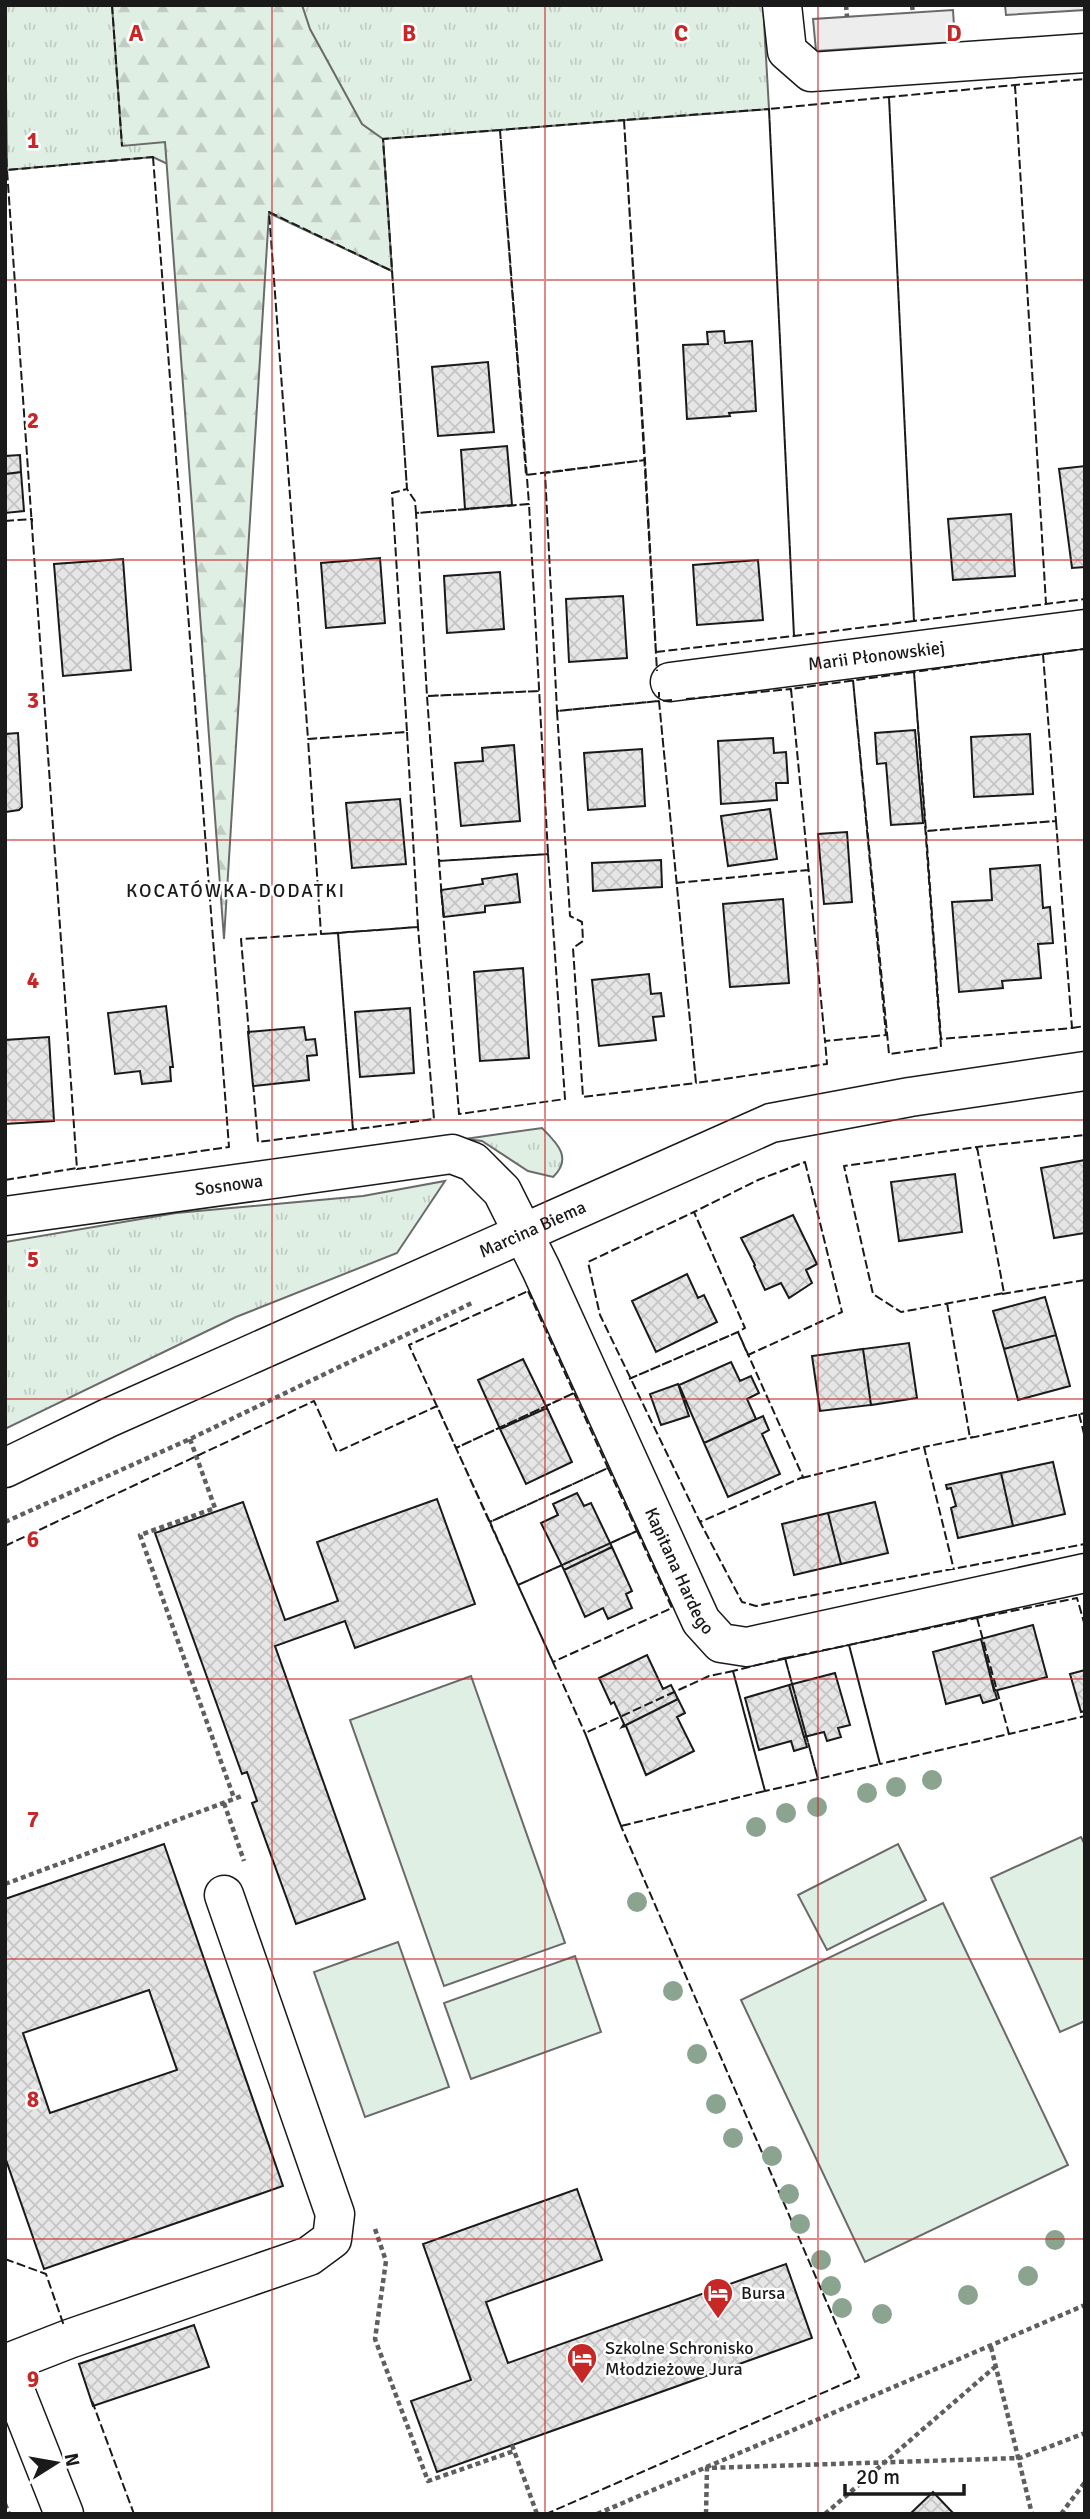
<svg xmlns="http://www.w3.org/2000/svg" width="1090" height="2519" viewBox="0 0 1090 2519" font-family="Signika,sans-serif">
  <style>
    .grass { fill: url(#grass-tufts); stroke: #6a6a6a; stroke-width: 2 }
    .forest { fill: url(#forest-firs); stroke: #6a6a6a; stroke-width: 2 }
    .pitch { fill: #e0efe3; stroke: #6a6a6a; stroke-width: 2 }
    .parking { fill: #ededed; stroke: #6a6a6a; stroke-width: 2 }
    .building { fill: url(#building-cross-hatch); stroke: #1a1a1a; stroke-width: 2; fill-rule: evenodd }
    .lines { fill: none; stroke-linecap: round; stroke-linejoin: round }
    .minor-casing { stroke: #1a1a1a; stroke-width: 41 }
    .path { stroke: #5f5f5f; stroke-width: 4.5; stroke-dasharray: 5 3.5; stroke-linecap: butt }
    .minor { stroke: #fff; stroke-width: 38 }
    .fence { stroke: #1a1a1a; stroke-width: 2; stroke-dasharray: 9 3.5; stroke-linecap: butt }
    .tree { fill: #8aa48f }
    .grid { fill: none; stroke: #c62828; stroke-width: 2; stroke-opacity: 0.55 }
    .labels { text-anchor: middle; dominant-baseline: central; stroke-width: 5; stroke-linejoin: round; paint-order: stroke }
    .street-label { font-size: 18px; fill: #1a1a1a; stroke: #fff }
    .poi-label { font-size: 18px; fill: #1a1a1a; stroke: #fff; text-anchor: start }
    .neighbourhood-label { font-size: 19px; letter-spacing: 2px; fill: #1a1a1a; stroke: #fff }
    .grid-label { font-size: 23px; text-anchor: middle; font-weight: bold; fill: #c62828; stroke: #fff; stroke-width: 5; stroke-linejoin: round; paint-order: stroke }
  </style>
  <defs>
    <pattern id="grass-tufts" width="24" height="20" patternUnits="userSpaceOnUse" patternTransform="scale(1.75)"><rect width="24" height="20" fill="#e0efe3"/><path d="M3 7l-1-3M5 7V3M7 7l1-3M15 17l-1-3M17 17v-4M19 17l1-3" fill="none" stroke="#c0ccc2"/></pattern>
    <pattern id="forest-firs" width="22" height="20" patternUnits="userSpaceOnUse" patternTransform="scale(1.75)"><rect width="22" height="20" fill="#e0efe3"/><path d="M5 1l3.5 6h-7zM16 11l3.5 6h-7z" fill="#c0ccc2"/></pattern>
    <pattern id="building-cross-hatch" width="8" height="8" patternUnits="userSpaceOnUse" patternTransform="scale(1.75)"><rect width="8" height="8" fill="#e6e6e6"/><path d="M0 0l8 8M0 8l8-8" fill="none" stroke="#c5c5c5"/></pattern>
  </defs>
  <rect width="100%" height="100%" fill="#fff"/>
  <path class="grass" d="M 5,5 L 763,5 L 769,109 L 383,139 L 392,271 L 153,157 L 7,170 Z
    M 542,1128 C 557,1143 573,1158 553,1177 L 528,1171 L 482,1141 L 465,1139 Z
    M 445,1181 L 397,1253 L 236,1317 L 5,1429 L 5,1242 L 176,1213 L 363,1196 Z"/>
  <path class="forest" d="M 112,5 L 302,5 L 310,29 L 362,124 L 383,139 L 392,271 L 269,213 L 224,939 L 165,142 L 122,146 Z"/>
  <path class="pitch" d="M 471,1676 L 565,1943 L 444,1986 L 350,1720 Z
    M 1081,1837 L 1085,1845 L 1085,2021 L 1060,2032 L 991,1878 Z
    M 898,1844 L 926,1900 L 827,1950 L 798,1895 Z
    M 943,1903 L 1068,2165 L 865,2262 L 741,2000 Z
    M 398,1942 L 449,2087 L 365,2117 L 314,1972 Z
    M 575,1956 L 601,2032 L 471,2079 L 444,2003 Z"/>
  <path class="parking" d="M 1005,5 L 1085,5 L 1085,10 L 1006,15 Z
    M 953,10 L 955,42 L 816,51 L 813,19 Z"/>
  <path class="building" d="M 724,331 L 725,343 L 752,341 L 756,411 L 729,413 L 730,416 L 687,419 L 683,345 L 708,344 L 707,332 Z
    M 488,362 L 494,432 L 438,436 L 432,367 Z
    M 507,446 L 512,505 L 465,509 L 461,450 Z
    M 20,455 L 21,472 L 5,474 L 5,456 Z
    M 1085,466 L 1085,567 L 1072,568 L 1059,469 Z
    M 21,472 L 24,511 L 5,513 L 5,474 Z
    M 1011,514 L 1015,576 L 953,580 L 948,519 Z
    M 380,558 L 385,623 L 326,628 L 321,563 Z
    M 123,559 L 131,670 L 63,676 L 54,564 Z
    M 758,560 L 763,620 L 697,625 L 693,565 Z
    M 500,572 L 504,629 L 447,633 L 444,576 Z
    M 623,596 L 627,658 L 569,662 L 566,599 Z
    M 915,730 L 923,823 L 891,825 L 886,763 L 877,764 L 875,733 Z
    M 18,733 L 22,807 L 19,810 L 5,812 L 5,734 Z
    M 1030,734 L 1033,794 L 974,797 L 971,737 Z
    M 773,738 L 774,753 L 786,752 L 788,783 L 776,783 L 777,800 L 721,804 L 718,741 Z
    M 514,745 L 520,821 L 461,826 L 455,763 L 483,761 L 482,748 Z
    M 642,749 L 645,806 L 588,810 L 584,753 Z
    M 400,799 L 406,864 L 352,868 L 346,803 Z
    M 770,809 L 777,859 L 728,866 L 721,816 Z
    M 847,832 L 852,902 L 824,904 L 818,834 Z
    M 661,860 L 662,887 L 593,891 L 592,863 Z
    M 1040,865 L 1043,908 L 1050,907 L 1053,943 L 1038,944 L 1041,978 L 1002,981 L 1003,988 L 959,992 L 952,902 L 992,900 L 990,869 Z
    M 517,874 L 520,902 L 485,906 L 485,912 L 444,917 L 441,890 L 483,884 L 482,879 Z
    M 783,899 L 789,983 L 730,987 L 723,904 Z
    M 523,968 L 529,1058 L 480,1061 L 474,972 Z
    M 649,974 L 651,994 L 661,993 L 664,1016 L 653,1017 L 656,1040 L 599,1046 L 592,980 Z
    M 166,1006 L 173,1067 L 170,1067 L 171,1081 L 142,1084 L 140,1071 L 115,1074 L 108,1013 Z
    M 410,1008 L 414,1073 L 360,1077 L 355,1012 Z
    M 304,1027 L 306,1040 L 315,1039 L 317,1055 L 307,1056 L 309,1080 L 253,1086 L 248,1032 Z
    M 49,1037 L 54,1121 L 5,1124 L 5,1040 Z
    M 1085,1160 L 1085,1233 L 1054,1238 L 1041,1168 Z
    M 955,1174 L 962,1232 L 899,1241 L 891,1182 Z
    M 793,1215 L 817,1264 L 806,1270 L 812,1283 L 789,1298 L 781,1283 L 765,1290 L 754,1266 L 755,1265 L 741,1238 Z
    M 687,1274 L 698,1298 L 704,1295 L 717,1322 L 656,1352 L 632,1301 Z
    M 1045,1297 L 1056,1335 L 1004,1349 L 993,1311 Z
    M 1056,1335 L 1070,1386 L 1018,1400 L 1004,1349 Z
    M 909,1343 L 917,1398 L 871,1405 L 863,1349 Z
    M 863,1349 L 871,1405 L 820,1411 L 812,1356 Z
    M 523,1359 L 547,1408 L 500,1429 L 478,1380 Z
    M 731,1362 L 740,1381 L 751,1376 L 759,1393 L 747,1399 L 756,1419 L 704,1443 L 679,1385 Z
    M 678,1384 L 689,1416 L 661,1425 L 650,1394 Z
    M 547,1408 L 572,1462 L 526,1484 L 500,1429 Z
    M 763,1416 L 769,1430 L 762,1434 L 780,1474 L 728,1497 L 704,1443 Z
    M 1053,1462 L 1065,1514 L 1013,1526 L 1001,1473 Z
    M 1001,1473 L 1013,1526 L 958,1538 L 951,1508 L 956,1506 L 951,1488 L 947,1489 L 946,1485 Z
    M 577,1493 L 584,1506 L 591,1503 L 612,1547 L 564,1570 L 541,1523 L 558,1515 L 553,1504 Z
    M 437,1499 L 475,1604 L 355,1648 L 345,1621 L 275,1646 L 365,1899 L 296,1924 L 252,1803 L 257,1801 L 247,1772 L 242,1774 L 155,1533 L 243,1502 L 285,1620 L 338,1601 L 317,1542 Z
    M 875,1502 L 888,1553 L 841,1564 L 828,1513 Z
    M 828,1513 L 841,1564 L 794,1575 L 782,1524 Z
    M 612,1547 L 632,1591 L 626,1594 L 632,1608 L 608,1619 L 603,1608 L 585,1617 L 564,1570 Z
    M 1033,1625 L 1047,1677 L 994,1691 L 981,1639 Z
    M 981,1639 L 997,1699 L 983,1703 L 980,1695 L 946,1704 L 933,1652 Z
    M 647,1655 L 663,1689 L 671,1685 L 678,1699 L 622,1727 L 624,1724 L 614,1702 L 611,1704 L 599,1678 Z
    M 1085,1670 L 1085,1711 L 1081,1712 L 1070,1674 Z
    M 835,1673 L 850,1725 L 838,1728 L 841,1737 L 827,1741 L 824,1732 L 804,1737 L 789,1685 Z
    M 789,1685 L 807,1747 L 794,1751 L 791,1741 L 759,1750 L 745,1698 Z
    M 678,1699 L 685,1713 L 677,1717 L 694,1751 L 646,1775 L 626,1726 L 622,1727 Z
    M 164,1844 L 283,2186 L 44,2269 L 5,2157 L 5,1899 ZM 149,1990 L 177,2070 L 50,2113 L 23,2033 Z
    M 577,2189 L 602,2260 L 486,2302 L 508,2363 L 786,2264 L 812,2338 L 437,2472 L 411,2401 L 471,2380 L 423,2244 Z
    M 194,2325 L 209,2367 L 93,2406 L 79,2364 Z
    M 933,2492 L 954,2514 L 910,2514 Z"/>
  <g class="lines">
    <g class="minor-casing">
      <g id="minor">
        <path d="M 782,5 L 787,51 L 811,72 L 1085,53"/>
        <path id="s1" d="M 670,682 L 1085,629"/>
        <path id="s2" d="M 5,1216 L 452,1154 L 473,1162 L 502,1191 L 541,1269 L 701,1621 L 721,1643 L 747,1647 L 1085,1573"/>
        <path id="s3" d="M 5,1468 L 108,1418 L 771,1123 L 910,1097 L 1085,1071"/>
        <path d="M 5,2364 L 69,2339 L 309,2256 L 332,2239 L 335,2214 L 224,1895"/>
        <path d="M 5,2365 L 64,2514"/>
      </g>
    </g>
    <path class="path" d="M 846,5 L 847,17
      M 912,5 L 913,13
      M 190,1439 L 215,1508 L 140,1535 L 234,1798
      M 5,1522 L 190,1439 L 474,1302
      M 224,1803 L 244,1861
      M 5,1884 L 242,1796
      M 375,2229 L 386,2261 L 375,2339 L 428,2481 L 514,2451
      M 991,2347 L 1032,2514
      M 512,2445 L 537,2514
      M 5,2504 L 9,2514
      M 597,2514 L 1085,2305
      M 706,2514 L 707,2468 L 1020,2458 L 1085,2433
      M 825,2514 L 996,2366
      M 1061,2514 L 1085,2482"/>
    <use href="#minor" class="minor"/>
    <path class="fence" d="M 112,5 L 122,146
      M 1015,85 L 1046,604 L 914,621 L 889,97 Z
      M 1015,89 L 1015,85 L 1085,79
      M 889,97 L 914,621 L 794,636 L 769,109 Z
      M 624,120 L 645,460 L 526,475 L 500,130 Z
      M 500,130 L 529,504 L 416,513 L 415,501 L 407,489 L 383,139 Z
      M 5,133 L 7,173
      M 153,157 L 229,1147 L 77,1169 L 7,170 Z
      M 269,212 L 392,271 L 407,489 L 392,493 L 407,732 L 308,739 Z
      M 507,506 L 529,504 L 548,854 L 439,861 L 427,696 L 540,691
      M 469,509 L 416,513 L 427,696 L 540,691
      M 5,521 L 32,519 L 32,522
      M 1046,602 L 1046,604 L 1085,599
      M 656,652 L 645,460 L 545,473 L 557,711 L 659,701 L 659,692
      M 656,652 L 794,636 L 769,109 L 624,120 L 657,671
      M 1043,654 L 1056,821 L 926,831 L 914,672 Z
      M 1043,654 L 1085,649
      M 853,680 L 886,1035 L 825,1041 L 791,689 L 914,672 L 941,1047 L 889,1054 L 853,680
      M 686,699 L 791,689 L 791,692
      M 672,700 L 659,701 L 696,1083 L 827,1064 L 825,1040
      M 659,701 L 696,1083 L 583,1097 L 573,948 L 583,941 L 582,922 L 570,916 L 557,711 Z
      M 407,732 L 418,927 L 321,934 L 308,739 Z
      M 1056,821 L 1072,1028 L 941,1039 L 926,831 Z
      M 548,854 L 565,1099 L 459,1114 L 439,861 Z
      M 676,883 L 808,870
      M 676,883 L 809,870 L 809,872
      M 1072,1028 L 1085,1026
      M 249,1034 L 241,939 L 338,933 L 353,1130
      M 253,1083 L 258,1142 L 434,1119 L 418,927 L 338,933 L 353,1130
      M 977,1147 L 1004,1293 L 901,1312 L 873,1294 L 844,1166 Z
      M 977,1150 L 977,1147 L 1085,1135
      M 805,1162 L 842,1312 L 748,1355 L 738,1332 L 745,1328 L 694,1212 L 758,1180 Z
      M 5,1180 L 77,1168
      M 528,1291 L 574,1393 L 456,1448 L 409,1345 Z
      M 1002,1294 L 1085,1280
      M 947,1303 L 970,1438 L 1085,1413
      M 629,1379 L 738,1332 L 803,1477 L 700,1522 L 600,1315 L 588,1262 L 694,1212 L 745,1328 L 738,1332 L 629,1379
      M 574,1393 L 608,1468 L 490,1522 L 456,1448 Z
      M 1079,1414 L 1085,1438
      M 925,1450 L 924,1447 L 973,1437
      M 608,1468 L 637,1531 L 518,1585 L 490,1522 Z
      M 802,1478 L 924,1447 L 954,1570
      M 702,1521 L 700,1522 L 742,1602 L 756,1606 L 1085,1544
      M 637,1531 L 672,1608 L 553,1662 L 518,1585 Z
      M 5,1546 L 314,1401 L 337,1452 L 437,1406 L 585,1733 L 621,1826 L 859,2377 L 546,2514
      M 977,1618 L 1009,1734 L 880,1764 L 849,1645 Z
      M 978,1621 L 977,1618 L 1077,1598 L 1085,1626
      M 849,1645 L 880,1764 L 818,1779 L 785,1658 Z
      M 785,1658 L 818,1779 L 765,1791 L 733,1671 Z
      M 733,1671 L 765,1791 L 621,1826 L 585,1733 L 709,1676 Z
      M 1008,1732 L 1009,1734 L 1085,1716
      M 5,2259 L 46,2274 L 64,2326
      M 92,2401 L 134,2514"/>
  </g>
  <g class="tree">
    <circle cx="932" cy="1780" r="10"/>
    <circle cx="896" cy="1787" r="10"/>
    <circle cx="867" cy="1793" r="10"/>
    <circle cx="817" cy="1807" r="10"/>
    <circle cx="786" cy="1813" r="10"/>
    <circle cx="756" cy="1827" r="10"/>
    <circle cx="637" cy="1902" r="10"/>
    <circle cx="673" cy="1991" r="10"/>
    <circle cx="697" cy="2054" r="10"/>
    <circle cx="716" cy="2104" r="10"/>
    <circle cx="733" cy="2138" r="10"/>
    <circle cx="772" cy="2156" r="10"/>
    <circle cx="789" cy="2194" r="10"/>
    <circle cx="800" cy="2224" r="10"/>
    <circle cx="1055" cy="2240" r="10"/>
    <circle cx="821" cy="2260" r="10"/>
    <circle cx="1028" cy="2276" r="10"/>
    <circle cx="831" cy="2286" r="10"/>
    <circle cx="968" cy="2295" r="10"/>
    <circle cx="842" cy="2308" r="10"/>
    <circle cx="882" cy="2314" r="10"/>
  </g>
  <path class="grid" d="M 272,5 L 272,2514M 545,5 L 545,2514M 818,5 L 818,2514M 5,280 L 1085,280M 5,560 L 1085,560M 5,840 L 1085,840M 5,1120 L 1085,1120M 5,1399 L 1085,1399M 5,1679 L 1085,1679M 5,1959 L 1085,1959M 5,2239 L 1085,2239"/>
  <defs>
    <g id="hotel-pin" transform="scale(1.575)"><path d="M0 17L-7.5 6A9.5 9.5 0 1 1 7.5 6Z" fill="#c62828" stroke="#fff"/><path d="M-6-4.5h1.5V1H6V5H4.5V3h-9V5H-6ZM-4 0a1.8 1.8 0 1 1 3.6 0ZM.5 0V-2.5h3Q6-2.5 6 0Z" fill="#fff"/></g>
  </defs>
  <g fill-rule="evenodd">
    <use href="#hotel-pin" x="718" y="2293"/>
    <use href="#hotel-pin" x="582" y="2358"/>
  </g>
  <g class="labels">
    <g class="street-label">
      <text stroke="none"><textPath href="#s1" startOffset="208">Marii Płonowskiej</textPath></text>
      <text stroke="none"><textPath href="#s2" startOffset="226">Sosnowa</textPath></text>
      <text stroke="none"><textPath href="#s3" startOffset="579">Marcina Biema</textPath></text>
      <text stroke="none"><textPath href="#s2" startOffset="934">Kapitana Hardego</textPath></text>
    </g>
    <g class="poi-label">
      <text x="741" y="2293">Bursa</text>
      <text x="605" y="2348">Szkolne Schronisko<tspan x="605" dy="21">Młodzieżowe Jura</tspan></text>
    </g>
    <g class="neighbourhood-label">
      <text x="236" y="891">KOCATÓWKA-DODATKI</text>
    </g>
  </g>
  <g class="grid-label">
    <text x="136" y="41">A</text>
    <text x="409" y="41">B</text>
    <text x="681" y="41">C</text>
    <text x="954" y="41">D</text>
    <text x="33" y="148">1</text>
    <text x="33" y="428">2</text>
    <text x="33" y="708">3</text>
    <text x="33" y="988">4</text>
    <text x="33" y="1267">5</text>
    <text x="33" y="1547">6</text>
    <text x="33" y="1827">7</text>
    <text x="33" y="2107">8</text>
    <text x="33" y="2387">9</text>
  </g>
  <rect width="1090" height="2519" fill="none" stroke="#1a1a1a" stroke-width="14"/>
  <g transform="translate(56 2463) rotate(79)" stroke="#ffffff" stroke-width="5" paint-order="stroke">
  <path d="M0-5L12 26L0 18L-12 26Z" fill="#1a1a1a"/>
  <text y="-10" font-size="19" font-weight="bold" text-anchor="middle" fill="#1a1a1a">N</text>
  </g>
  <path d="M845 2484v10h119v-10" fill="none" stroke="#1a1a1a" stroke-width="3.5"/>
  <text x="856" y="2484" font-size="21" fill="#1a1a1a" stroke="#ffffff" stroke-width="5" paint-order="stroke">20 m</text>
</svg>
